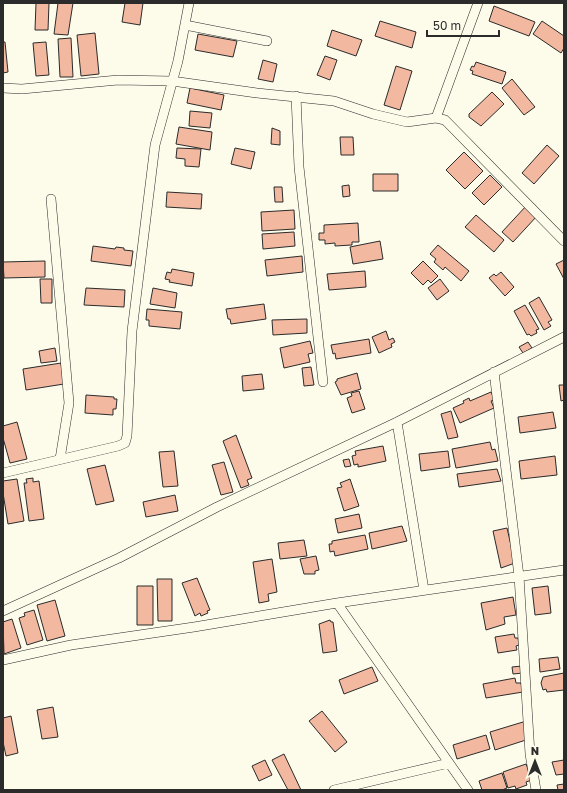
<svg xmlns="http://www.w3.org/2000/svg" width="567" height="793" viewBox="0 0 567 793" font-family="'Golos Text',sans-serif">
  <style>
    .building { fill: #f2b8a0; stroke: #2b2b2b }
    .lines { fill: none; stroke-linecap: round; stroke-linejoin: round }
    .street-casing { stroke: #2b2b2b; stroke-width: 10 }
    .street { stroke: #fdfbea; stroke-width: 9 }
  </style>
  <rect width="100%" height="100%" fill="#fdfbea"/>
  <path class="building" d="M 36,3 L 49,3 L 48,30 L 35,30 Z
    M 58,3 L 73,3 L 68,35 L 54,34 Z
    M 125,3 L 143,3 L 140,25 L 122,22 Z
    M 494,6 L 535,22 L 529,36 L 489,21 Z
    M 380,21 L 416,32 L 412,48 L 375,36 Z
    M 542,21 L 564,36 L 564,48 L 561,53 L 533,34 Z
    M 332,30 L 362,40 L 356,56 L 327,46 Z
    M 95,33 L 99,74 L 81,76 L 77,35 Z
    M 198,34 L 237,41 L 233,57 L 195,50 Z
    M 71,38 L 73,77 L 60,77 L 58,39 Z
    M 3,42 L 5,42 L 8,72 L 3,73 Z
    M 46,42 L 49,75 L 36,76 L 33,43 Z
    M 325,56 L 337,60 L 330,80 L 317,75 Z
    M 263,60 L 277,64 L 273,82 L 258,79 Z
    M 476,62 L 506,72 L 502,84 L 472,74 L 473,71 L 470,70 L 472,66 L 474,67 Z
    M 396,66 L 412,71 L 400,110 L 384,105 Z
    M 512,79 L 535,107 L 524,115 L 502,88 Z
    M 190,88 L 224,95 L 221,110 L 187,103 Z
    M 492,92 L 504,104 L 481,126 L 469,117 L 469,114 Z
    M 190,111 L 212,113 L 210,128 L 189,126 Z
    M 179,127 L 212,132 L 210,150 L 176,144 Z
    M 272,128 L 280,131 L 280,145 L 271,144 Z
    M 340,137 L 353,137 L 354,155 L 341,155 Z
    M 547,145 L 559,156 L 534,184 L 522,173 Z
    M 177,148 L 201,149 L 199,167 L 185,166 L 185,159 L 176,158 Z
    M 235,148 L 255,152 L 251,169 L 231,164 Z
    M 464,152 L 483,171 L 465,189 L 446,170 Z
    M 373,174 L 398,174 L 398,191 L 373,191 Z
    M 490,175 L 502,187 L 484,205 L 472,193 Z
    M 349,185 L 350,196 L 343,197 L 342,186 Z
    M 274,187 L 282,187 L 283,202 L 275,202 Z
    M 167,192 L 202,194 L 201,209 L 166,207 Z
    M 527,205 L 537,216 L 513,242 L 502,232 Z
    M 294,210 L 295,229 L 262,231 L 261,212 Z
    M 476,215 L 504,240 L 494,252 L 465,227 Z
    M 358,223 L 359,242 L 352,242 L 352,245 L 335,246 L 335,243 L 325,244 L 325,240 L 319,240 L 319,233 L 324,233 L 324,225 Z
    M 294,232 L 295,246 L 263,249 L 262,234 Z
    M 380,241 L 383,259 L 353,264 L 350,247 Z
    M 438,245 L 469,271 L 461,281 L 445,267 L 443,270 L 434,262 L 436,259 L 430,254 Z
    M 93,246 L 115,249 L 116,247 L 124,248 L 124,250 L 133,251 L 131,266 L 91,261 Z
    M 302,256 L 303,272 L 267,276 L 265,260 Z
    M 564,260 L 564,279 L 556,264 Z
    M 45,261 L 45,277 L 4,278 L 3,262 Z
    M 423,261 L 438,276 L 431,283 L 428,280 L 423,285 L 411,273 Z
    M 172,269 L 194,273 L 192,286 L 169,282 L 170,280 L 165,279 L 167,272 L 171,273 Z
    M 365,271 L 366,287 L 329,290 L 327,274 Z
    M 501,272 L 514,287 L 505,296 L 489,278 L 494,274 L 496,276 Z
    M 40,279 L 52,279 L 52,303 L 41,303 Z
    M 440,279 L 449,291 L 437,300 L 428,288 Z
    M 86,288 L 125,290 L 124,307 L 84,305 Z
    M 153,288 L 177,293 L 175,308 L 150,304 Z
    M 539,297 L 552,320 L 548,322 L 551,326 L 544,330 L 529,303 Z
    M 264,304 L 266,319 L 231,324 L 230,319 L 228,319 L 226,309 Z
    M 525,305 L 539,329 L 536,330 L 537,333 L 531,336 L 529,334 L 527,335 L 514,311 Z
    M 147,309 L 182,312 L 180,329 L 149,326 L 149,320 L 146,320 Z
    M 307,319 L 307,333 L 273,335 L 272,320 Z
    M 386,331 L 389,340 L 393,338 L 395,342 L 391,344 L 392,347 L 379,353 L 372,337 Z
    M 369,339 L 371,353 L 336,359 L 335,353 L 333,354 L 331,345 Z
    M 310,341 L 313,353 L 308,354 L 310,362 L 284,368 L 280,348 Z
    M 528,342 L 532,348 L 523,353 L 519,347 Z
    M 55,348 L 57,361 L 41,363 L 39,351 Z
    M 61,363 L 64,384 L 26,390 L 23,369 Z
    M 311,367 L 314,385 L 304,386 L 302,368 Z
    M 357,373 L 361,389 L 341,395 L 335,382 L 337,381 L 337,379 Z
    M 262,374 L 264,389 L 243,391 L 242,376 Z
    M 559,385 L 564,385 L 564,400 L 561,401 Z
    M 359,391 L 365,409 L 352,413 L 347,398 L 352,396 L 351,393 Z
    M 491,392 L 495,400 L 491,401 L 494,408 L 460,423 L 453,408 L 464,403 L 463,401 L 469,398 L 470,401 Z
    M 86,395 L 114,397 L 114,399 L 117,399 L 116,409 L 113,409 L 113,415 L 85,413 Z
    M 451,411 L 458,437 L 448,439 L 441,414 Z
    M 553,412 L 556,428 L 520,433 L 518,417 Z
    M 17,422 L 27,459 L 10,463 L 3,438 L 3,426 Z
    M 236,435 L 252,478 L 247,480 L 249,485 L 241,488 L 223,441 Z
    M 490,442 L 492,450 L 495,449 L 498,461 L 456,468 L 452,449 Z
    M 383,446 L 386,461 L 358,467 L 358,464 L 354,465 L 352,456 L 356,455 L 355,451 Z
    M 174,451 L 178,486 L 163,487 L 159,452 Z
    M 448,451 L 450,467 L 421,471 L 419,454 Z
    M 555,456 L 557,475 L 521,479 L 519,461 Z
    M 349,459 L 351,466 L 345,467 L 343,460 Z
    M 224,462 L 233,492 L 221,495 L 212,465 Z
    M 105,465 L 114,501 L 96,505 L 87,469 Z
    M 497,469 L 501,481 L 459,487 L 457,474 Z
    M 33,478 L 33,482 L 39,481 L 44,519 L 29,521 L 24,483 L 27,483 L 26,479 Z
    M 17,479 L 24,521 L 8,524 L 3,493 L 3,481 Z
    M 350,479 L 359,506 L 344,511 L 337,488 L 342,487 L 340,483 Z
    M 175,495 L 178,511 L 146,517 L 143,502 Z
    M 359,514 L 362,528 L 338,533 L 335,519 Z
    M 402,526 L 407,541 L 372,549 L 369,533 Z
    M 507,528 L 515,563 L 501,568 L 493,531 Z
    M 365,535 L 368,549 L 335,556 L 334,551 L 330,552 L 329,544 L 332,544 L 332,541 Z
    M 304,540 L 307,556 L 280,559 L 278,543 Z
    M 316,556 L 319,570 L 315,571 L 315,574 L 304,574 L 300,559 Z
    M 272,559 L 277,592 L 268,594 L 269,601 L 259,603 L 253,562 Z
    M 197,578 L 210,610 L 207,611 L 208,613 L 201,616 L 200,613 L 195,616 L 182,583 Z
    M 157,579 L 172,579 L 172,621 L 158,621 Z
    M 137,586 L 153,586 L 153,625 L 137,625 Z
    M 548,586 L 551,613 L 535,615 L 532,588 Z
    M 513,597 L 516,615 L 504,617 L 505,624 L 486,630 L 481,603 Z
    M 55,600 L 65,636 L 47,641 L 37,605 Z
    M 34,610 L 43,640 L 27,645 L 19,618 L 25,616 L 24,613 Z
    M 12,619 L 21,648 L 4,654 L 3,622 Z
    M 330,620 L 331,622 L 333,622 L 337,651 L 323,653 L 319,624 Z
    M 514,634 L 515,638 L 518,638 L 519,645 L 516,646 L 517,650 L 498,653 L 495,637 Z
    M 558,657 L 560,669 L 540,672 L 539,659 Z
    M 522,666 L 523,673 L 513,674 L 512,667 Z
    M 372,667 L 378,681 L 344,694 L 339,680 Z
    M 564,673 L 564,690 L 547,692 L 546,689 L 543,690 L 541,683 L 543,677 Z
    M 515,678 L 516,683 L 521,683 L 523,692 L 486,698 L 483,684 Z
    M 53,707 L 58,737 L 42,739 L 37,710 Z
    M 322,711 L 347,742 L 335,752 L 309,721 Z
    M 11,716 L 18,753 L 6,756 L 3,742 L 3,718 Z
    M 523,722 L 529,739 L 495,750 L 490,732 Z
    M 486,735 L 490,749 L 457,759 L 453,745 Z
    M 284,754 L 301,790 L 288,790 L 272,760 Z
    M 265,760 L 272,775 L 259,781 L 252,766 Z
    M 564,760 L 564,774 L 556,775 L 552,762 Z
    M 526,764 L 532,780 L 526,782 L 527,785 L 516,789 L 515,786 L 508,788 L 503,772 Z
    M 502,773 L 507,788 L 502,790 L 482,790 L 479,781 Z
    M 564,784 L 564,790 L 558,790 L 557,785 Z"/>
  <g class="lines">
    <g class="street-casing">
      <path id="street" d="M 185,25 L 267,41
        M 3,88 L 22,89 L 118,80 L 172,81 L 257,93 L 334,101 L 373,114 L 407,122 L 436,118 L 445,120 L 564,241
        M 296,96 L 299,167 L 323,382
        M 436,118 L 478,3
        M 51,199 L 69,403 L 60,459
        M 494,372 L 519,576 L 530,754 L 536,790
        M 397,422 L 424,590
        M 3,473 L 118,446 L 125,443 L 127,436 L 132,331 L 155,145 L 178,61 L 189,3
        M 337,603 L 468,790
        M 3,611 L 119,558 L 217,507 L 397,422 L 564,337
        M 3,660 L 71,645 L 194,627 L 337,603 L 564,570
        M 334,790 L 449,763"/>
    </g>
    <use href="#street" class="street"/>
  </g>
  <rect width="567" height="793" fill="none" stroke="#2b2b2b" stroke-width="8"/>
  <g transform="translate(535 761)" stroke="#fdfbea" stroke-width="3" paint-order="stroke">
  <path d="M0-3L7 15L0 10L-7 15Z" fill="#2b2b2b"/>
  <text y="-6" font-size="11" font-weight="bold" text-anchor="middle" fill="#2b2b2b">N</text>
  </g>
  <path d="M427 30v6h72v-6" fill="none" stroke="#2b2b2b" stroke-width="2"/>
  <text x="433" y="30" font-size="12" fill="#2b2b2b" stroke="#fdfbea" stroke-width="3" paint-order="stroke">50 m</text>
</svg>
